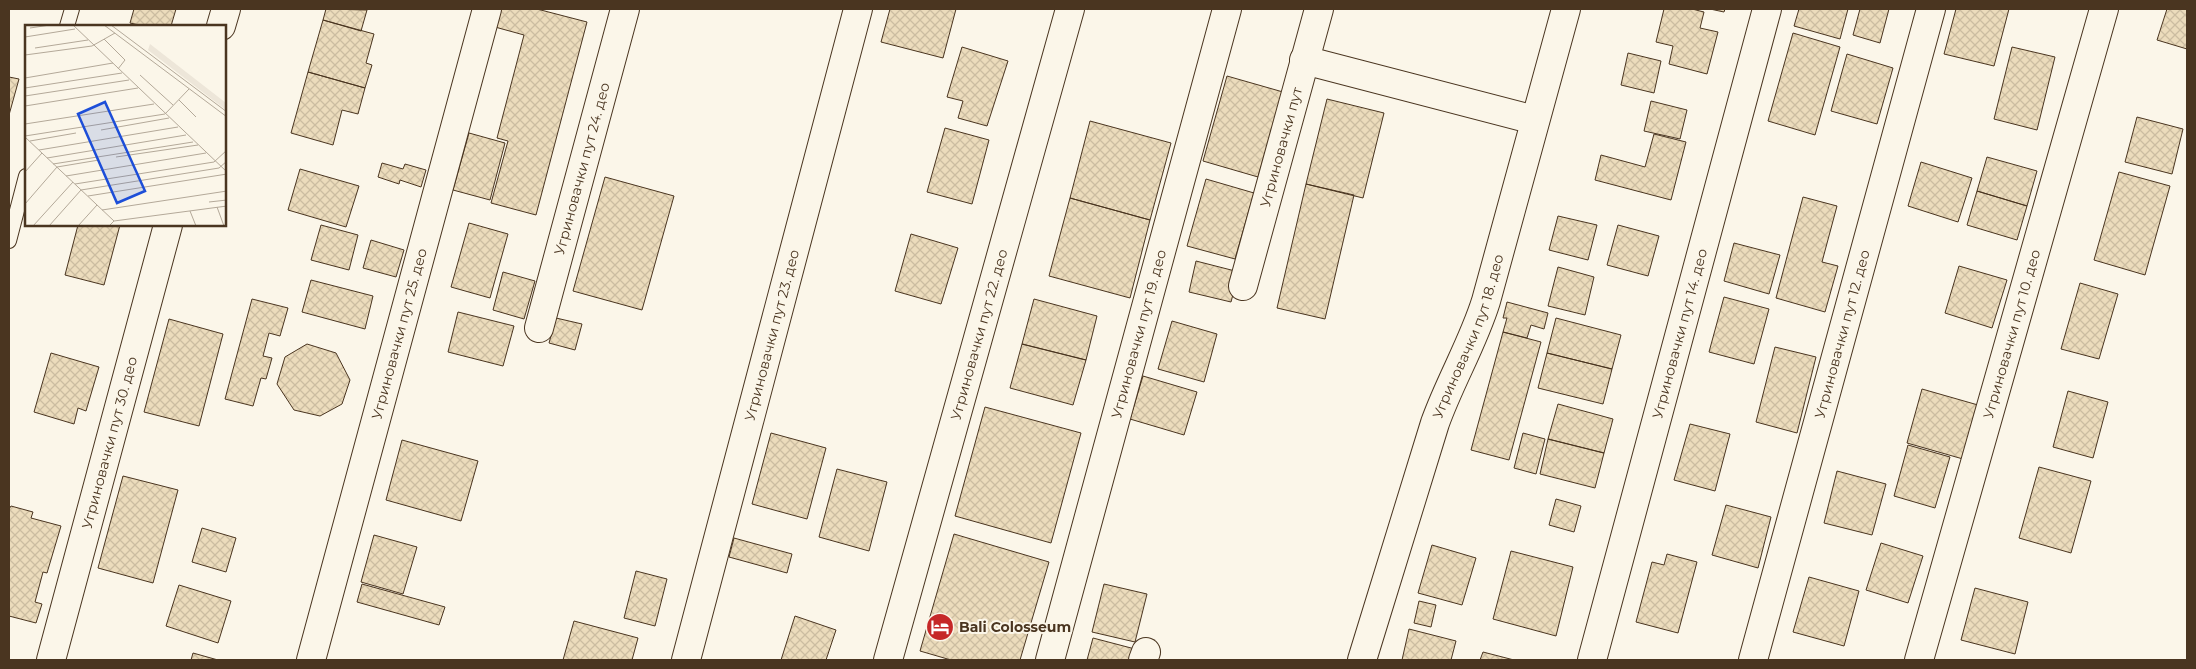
<svg xmlns="http://www.w3.org/2000/svg" width="2196" height="669" viewBox="0 0 2196 669" font-family="Montserrat,sans-serif">
  <style>
    .building { fill: url(#building-cross-hatch); stroke: #4a3520 }
    .lines { fill: none; stroke-linecap: round; stroke-linejoin: round }
    .service-casing { stroke: #4a3520; stroke-width: 16 }
    .minor-casing { stroke: #4a3520; stroke-width: 30 }
    .service { stroke: #fbf6e9; stroke-width: 14 }
    .minor { stroke: #fbf6e9; stroke-width: 28 }
    .labels { text-anchor: middle; dominant-baseline: central; stroke-width: 4; stroke-linejoin: round; paint-order: stroke }
    .street-label { font-size: 14px; fill: #4a3520; stroke: #fbf6e9 }
    .poi-label { font-size: 14px; font-weight: bold; fill: #4a3520; stroke: #fbf6e9; text-anchor: start }
    .inset-road { fill: none; stroke: #b4a999; stroke-width: 1 }
    .view { fill: #1d4ed8; fill-opacity: 0.15; stroke: #1d4ed8; stroke-width: 2.5 }
    .inset-edge { fill: none; stroke: #4a3520; stroke-width: 2.5 }
  </style>
  <defs>
    <pattern id="building-cross-hatch" width="8" height="8" patternUnits="userSpaceOnUse" patternTransform="scale(1.25)"><rect width="8" height="8" fill="#ecdcbc"/><path d="M0 0l8 8M0 8l8-8" fill="none" stroke="#ccbda1"/></pattern>
  </defs>
  <rect width="100%" height="100%" fill="#fbf6e9"/>
  <path class="building" d="M 134,9 L 176,9 L 171,26 L 143,26 L 130,23 Z
    M 326,9 L 367,10 L 361,31 L 323,20 Z
    M 500,9 L 537,9 L 587,22 L 536,215 L 491,203 L 508,141 L 497,138 L 524,35 L 495,27 Z
    M 890,9 L 956,9 L 943,58 L 881,42 Z
    M 1664,9 L 1692,9 L 1704,12 L 1700,28 L 1718,32 L 1707,74 L 1669,64 L 1673,46 L 1656,42 Z
    M 1710,9 L 1725,9 L 1724,12 Z
    M 1799,9 L 1848,9 L 1840,39 L 1794,26 Z
    M 1860,9 L 1889,9 L 1880,43 L 1853,35 Z
    M 1956,9 L 2009,9 L 1994,66 L 1944,54 Z
    M 2167,9 L 2187,9 L 2187,49 L 2157,40 Z
    M 323,20 L 374,34 L 366,63 L 372,65 L 365,88 L 308,72 Z
    M 1793,33 L 1840,47 L 1815,135 L 1768,121 Z
    M 962,47 L 1008,61 L 987,126 L 958,118 L 963,101 L 947,97 Z
    M 2012,47 L 2055,57 L 2037,130 L 1994,119 Z
    M 1628,53 L 1661,61 L 1654,93 L 1621,85 Z
    M 1847,54 L 1893,68 L 1877,124 L 1831,111 Z
    M 308,72 L 365,88 L 358,114 L 342,110 L 333,145 L 291,133 Z
    M 1227,76 L 1283,92 L 1258,177 L 1203,161 Z
    M 9,77 L 19,79 L 9,115 Z
    M 1327,99 L 1384,113 L 1363,198 L 1306,184 Z
    M 1651,101 L 1687,110 L 1680,139 L 1644,131 Z
    M 2137,117 L 2183,129 L 2172,174 L 2125,162 Z
    M 1090,121 L 1171,143 L 1150,220 L 1070,198 Z
    M 945,128 L 989,140 L 972,204 L 927,192 Z
    M 469,133 L 505,143 L 490,200 L 453,190 Z
    M 1654,134 L 1686,142 L 1671,200 L 1595,180 L 1601,155 L 1645,167 Z
    M 1987,157 L 2037,171 L 2027,206 L 1977,191 Z
    M 1921,162 L 1972,178 L 1958,222 L 1908,206 Z
    M 382,163 L 403,169 L 405,164 L 426,170 L 421,187 L 400,180 L 399,184 L 378,177 Z
    M 300,169 L 359,186 L 346,227 L 288,210 Z
    M 2119,172 L 2170,186 L 2145,275 L 2094,260 Z
    M 605,177 L 674,196 L 642,310 L 573,291 Z
    M 1206,179 L 1254,193 L 1235,259 L 1187,246 Z
    M 1306,184 L 1354,195 L 1325,319 L 1277,308 Z
    M 1977,191 L 2027,206 L 2017,240 L 1967,225 Z
    M 1803,197 L 1837,206 L 1822,262 L 1838,266 L 1825,312 L 1776,298 Z
    M 1070,198 L 1150,220 L 1130,298 L 1049,276 Z
    M 1558,216 L 1597,225 L 1588,260 L 1549,250 Z
    M 469,223 L 508,234 L 490,298 L 451,287 Z
    M 78,225 L 120,225 L 104,285 L 65,275 Z
    M 321,225 L 358,235 L 349,270 L 311,260 Z
    M 1618,225 L 1659,236 L 1648,276 L 1607,265 Z
    M 911,234 L 958,248 L 941,304 L 895,291 Z
    M 371,240 L 404,250 L 396,277 L 363,268 Z
    M 1734,243 L 1780,255 L 1769,294 L 1724,281 Z
    M 1196,261 L 1239,272 L 1231,302 L 1189,292 Z
    M 1959,266 L 2007,280 L 1992,328 L 1945,313 Z
    M 1558,267 L 1594,277 L 1585,315 L 1548,306 Z
    M 503,272 L 535,281 L 524,319 L 493,310 Z
    M 311,280 L 373,296 L 365,329 L 302,312 Z
    M 2080,283 L 2118,294 L 2099,359 L 2061,349 Z
    M 1724,297 L 1769,309 L 1754,364 L 1709,352 Z
    M 252,299 L 288,308 L 280,336 L 269,333 L 263,356 L 272,358 L 266,379 L 261,378 L 253,406 L 225,399 Z
    M 1034,299 L 1097,316 L 1086,360 L 1022,344 Z
    M 1507,302 L 1548,313 L 1544,329 L 1531,325 L 1527,338 L 1503,332 L 1507,318 L 1503,318 Z
    M 458,312 L 514,326 L 503,366 L 448,352 Z
    M 556,318 L 582,324 L 575,350 L 549,343 Z
    M 1556,318 L 1621,335 L 1612,369 L 1547,353 Z
    M 169,319 L 223,334 L 199,426 L 144,412 Z
    M 1172,321 L 1217,334 L 1204,382 L 1158,369 Z
    M 1503,332 L 1541,342 L 1509,460 L 1471,450 Z
    M 307,344 L 336,353 L 350,380 L 342,404 L 320,416 L 294,410 L 277,384 L 285,357 Z
    M 1022,344 L 1086,360 L 1073,405 L 1010,388 Z
    M 1775,347 L 1816,357 L 1797,433 L 1756,422 Z
    M 51,353 L 99,367 L 86,411 L 78,408 L 74,424 L 34,412 Z
    M 1547,353 L 1612,369 L 1603,404 L 1538,388 Z
    M 1143,376 L 1197,392 L 1184,435 L 1130,419 Z
    M 1922,389 L 1985,407 L 1970,461 L 1907,443 Z
    M 2068,391 L 2108,402 L 2093,458 L 2053,447 Z
    M 1558,404 L 1613,419 L 1604,453 L 1548,439 Z
    M 985,407 L 1081,433 L 1051,543 L 955,516 Z
    M 1690,424 L 1730,434 L 1715,491 L 1674,480 Z
    M 771,433 L 826,448 L 807,519 L 752,504 Z
    M 1523,433 L 1545,439 L 1536,474 L 1514,468 Z
    M 1548,439 L 1604,453 L 1595,488 L 1540,474 Z
    M 402,440 L 478,461 L 461,521 L 386,500 Z
    M 1908,445 L 1950,457 L 1935,508 L 1894,496 Z
    M 2039,467 L 2091,481 L 2071,553 L 2019,538 Z
    M 837,469 L 887,482 L 869,551 L 819,537 Z
    M 1837,471 L 1886,484 L 1872,535 L 1824,523 Z
    M 123,476 L 178,490 L 153,583 L 98,568 Z
    M 1556,499 L 1581,506 L 1574,532 L 1549,525 Z
    M 1726,505 L 1771,517 L 1758,568 L 1712,555 Z
    M 11,506 L 33,512 L 31,518 L 61,526 L 47,573 L 43,572 L 35,602 L 42,604 L 36,623 L 9,616 L 9,509 Z
    M 202,528 L 236,538 L 226,572 L 192,562 Z
    M 954,534 L 1049,562 L 1020,660 L 951,660 L 920,651 Z
    M 374,535 L 417,547 L 403,594 L 361,582 Z
    M 734,538 L 792,554 L 787,573 L 729,557 Z
    M 1881,543 L 1923,556 L 1908,603 L 1866,590 Z
    M 1432,545 L 1476,558 L 1462,605 L 1418,593 Z
    M 1511,551 L 1573,567 L 1556,636 L 1493,619 Z
    M 1667,554 L 1697,562 L 1678,633 L 1636,622 L 1652,562 L 1664,565 Z
    M 636,571 L 667,579 L 655,626 L 624,618 Z
    M 1809,577 L 1859,591 L 1844,646 L 1793,632 Z
    M 362,584 L 445,607 L 439,625 L 357,602 Z
    M 1104,584 L 1147,594 L 1135,642 L 1092,632 Z
    M 179,585 L 231,601 L 218,643 L 166,626 Z
    M 1975,588 L 2028,602 L 2015,654 L 1961,640 Z
    M 1419,601 L 1436,605 L 1431,627 L 1414,623 Z
    M 795,616 L 836,630 L 826,660 L 781,660 Z
    M 574,621 L 638,638 L 632,660 L 563,660 Z
    M 1409,629 L 1456,641 L 1451,660 L 1402,660 Z
    M 1093,638 L 1135,649 L 1132,660 L 1087,660 Z
    M 1483,652 L 1514,660 L 1480,660 Z
    M 193,653 L 218,660 L 191,660 Z"/>
  <g class="lines">
    <g class="service-casing">
      <path id="service" d="M 67,26 L 72,9
        M 9,241 L 26,176"/>
    </g>
    <g class="minor-casing">
      <g id="minor">
        <path d="M 221,26 L 226,9"/>
        <path d="M 1304,60 L 1535,120"/>
        <path id="s1" d="M 1243,286 L 1319,9"/>
        <path id="s2" d="M 539,328 L 625,9"/>
        <path id="s3" d="M 51,660 L 168,225"/>
        <path id="s4" d="M 311,660 L 487,9"/>
        <path id="s5" d="M 686,660 L 858,9"/>
        <path id="s6" d="M 888,660 L 1070,9"/>
        <path id="s7" d="M 1050,660 L 1227,9"/>
        <path d="M 1143,660 L 1146,652"/>
        <path id="s8" d="M 1362,660 L 1435,423 C 1450,381 1473,343 1486,301 L 1566,9"/>
        <path id="s9" d="M 1592,660 L 1767,9"/>
        <path id="s10" d="M 1753,660 L 1931,9"/>
        <path id="s11" d="M 1919,660 L 2104,9"/>
      </g>
    </g>
    <use href="#service" class="service"/>
    <use href="#minor" class="minor"/>
  </g>
  <defs>
    <g id="hotel-disc" transform="scale(1.4375)"><circle r="9.5" fill="#c62828" stroke="#fbf6e9"/><path d="M-6-4.5h1.5V1H6V5H4.5V3h-9V5H-6ZM-4 0a1.8 1.8 0 1 1 3.6 0ZM.5 0V-2.5h3Q6-2.5 6 0Z" fill="#fff"/></g>
  </defs>
  <g fill-rule="evenodd">
    <use href="#hotel-disc" x="940" y="627"/>
  </g>
  <g class="labels">
    <g class="street-label">
      <text stroke="none"><textPath href="#s1" startOffset="144">Угриновачки пут</textPath></text>
      <text stroke="none"><textPath href="#s2" startOffset="165">Угриновачки пут 24. део</textPath></text>
      <text stroke="none"><textPath href="#s4" startOffset="338">Угриновачки пут 25. део</textPath></text>
      <text stroke="none"><textPath href="#s9" startOffset="338">Угриновачки пут 14. део</textPath></text>
      <text stroke="none"><textPath href="#s5" startOffset="336">Угриновачки пут 23. део</textPath></text>
      <text stroke="none"><textPath href="#s6" startOffset="338">Угриновачки пут 22. део</textPath></text>
      <text stroke="none"><textPath href="#s7" startOffset="338">Угриновачки пут 19. део</textPath></text>
      <text stroke="none"><textPath href="#s10" startOffset="338">Угриновачки пут 12. део</textPath></text>
      <text stroke="none"><textPath href="#s11" startOffset="339">Угриновачки пут 10. део</textPath></text>
      <text stroke="none"><textPath href="#s8" startOffset="341">Угриновачки пут 18. део</textPath></text>
      <text stroke="none"><textPath href="#s3" startOffset="225">Угриновачки пут 30. део</textPath></text>
    </g>
    <g class="poi-label">
      <text x="959" y="627">Bali Colosseum</text>
    </g>
  </g>
  <g transform="translate(25 25)">
    <rect width="201" height="201" fill="#fbf6e9"/>
    <path d="M 125,19 L 201,78 L 201,85 L 123,25 Z" fill="#ede6d9"/>
    <path class="inset-road" d="M 48,0 L 202,147M 79,0 L 202,92M 86,0 L 202,87M 5,3 L 25,0M 0,12 L 50,4M 79,14 L 100,35 L 93,44M 10,23 L 63,15M 0,30 L 67,21 L 90,8M 115,50 L 148,80M 0,53 L 88,38M 0,63 L 97,48M 0,71 L 104,55M 154,75 L 171,92M 0,81 L 113,63M 140,89 L 164,64M 0,99 L 129,79M 76,105 L 144,93M 0,111 L 140,89M 0,112 L 89,196M 5,116 L 51,108M 14,125 L 153,102M 91,132 L 173,120M 22,133 L 161,110M 28,139 L 168,117M 32,142 L 74,135M 0,147 L 17,128M 41,151 L 181,128M 50,159 L 189,137 L 202,125M 56,165 L 194,143 L 202,136M 63,171 L 202,149M 184,177 L 202,175M 0,179 L 32,142M 192,182 L 199,201M 77,185 L 202,166M 165,186 L 171,201M 8,201 L 48,157M 24,201 L 56,165M 53,201 L 72,180M 84,201 L 89,196 L 202,181"/>
    <path class="view" d="M 80,77 L 120,166 L 92,178 L 53,89 Z"/>
    <rect width="201" height="201" class="inset-edge"/>
  </g>
  <rect width="2196" height="669" fill="none" stroke="#4a3520" stroke-width="20"/>
</svg>
